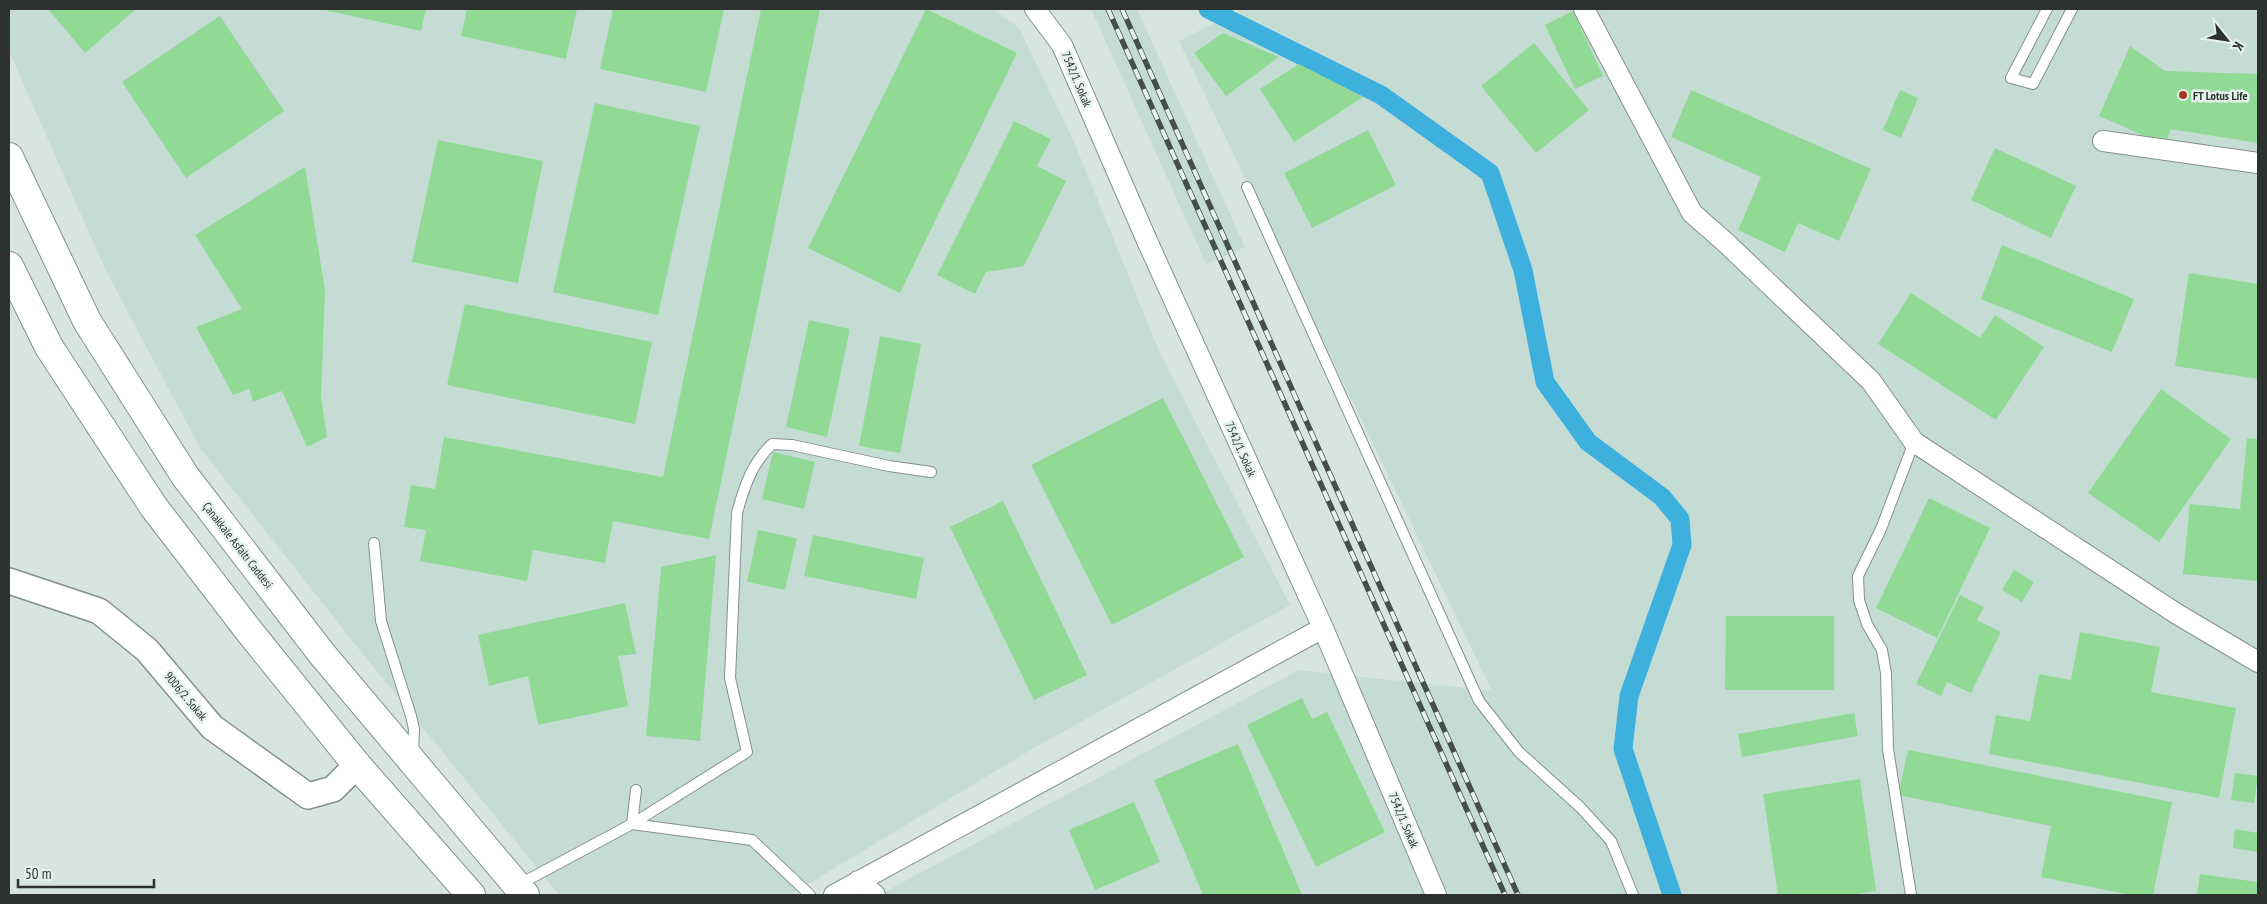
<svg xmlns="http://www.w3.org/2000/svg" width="2267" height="904" viewBox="0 0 2267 904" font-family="'PT Sans Narrow',sans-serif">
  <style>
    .built { fill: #c5dcd4 }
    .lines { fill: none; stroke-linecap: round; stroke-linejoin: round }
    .canal { stroke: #3eb0de; stroke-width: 19 }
    .building { fill: #91da95 }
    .service-casing { stroke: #84918d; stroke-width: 12 }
    .minor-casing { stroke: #84918d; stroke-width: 22 }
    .tertiary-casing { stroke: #84918d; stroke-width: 28 }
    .trunk-casing { stroke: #84918d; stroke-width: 30 }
    .service { stroke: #fff; stroke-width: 10 }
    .minor { stroke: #fff; stroke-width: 20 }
    .tertiary { stroke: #fff; stroke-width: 25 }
    .trunk { stroke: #fff; stroke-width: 28 }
    .rail-casing { stroke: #464d4b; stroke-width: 5.5 }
    .rail { stroke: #e4f2ed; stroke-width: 4; stroke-dasharray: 11; stroke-linecap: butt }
    .poi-dot { fill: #a23920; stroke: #e4f2ed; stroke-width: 2 }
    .labels { text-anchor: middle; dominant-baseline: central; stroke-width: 5; stroke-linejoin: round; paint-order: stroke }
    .street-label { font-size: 12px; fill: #2d3231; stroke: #e4f2ed }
    .poi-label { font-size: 12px; font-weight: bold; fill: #2d3231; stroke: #e4f2ed; text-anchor: start }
  </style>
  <rect width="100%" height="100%" fill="#d7e5e0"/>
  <path class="built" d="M 9,9 L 993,9 L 1019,28 L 1075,144 L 1159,351 L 1290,605 L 1029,751 L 790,895 L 559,895 L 358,648 L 200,448 L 105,269 L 9,51 Z
    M 1091,9 L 1137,9 L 1245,247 L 1206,264 Z
    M 1242,9 L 2258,9 L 2258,895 L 879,895 L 1299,670 L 1492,691 L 1179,41 Z"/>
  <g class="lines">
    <path class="canal" d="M 1208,9 L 1381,95 L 1490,173 L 1523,270 L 1545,382 L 1588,442 L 1662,497 L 1680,519 L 1682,545 L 1629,696 L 1623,749 L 1672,895"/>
  </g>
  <path class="building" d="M 48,9 L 136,9 L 85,53 Z
    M 320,9 L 426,9 L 421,31 Z
    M 467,9 L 577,9 L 566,59 L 461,36 Z
    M 613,9 L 724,9 L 706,92 L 600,69 Z
    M 761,9 L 820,9 L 709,539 L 613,521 L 605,563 L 533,550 L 527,581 L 420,561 L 426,530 L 404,527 L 411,485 L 435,489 L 444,437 L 663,477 Z
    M 926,9 L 1017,53 L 900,293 L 808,248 Z
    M 1573,11 L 1603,76 L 1575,89 L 1545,25 Z
    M 220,16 L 284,111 L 186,178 L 122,82 Z
    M 1223,33 L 1279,57 L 1226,96 L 1194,53 Z
    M 1534,43 L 1589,110 L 1536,153 L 1481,86 Z
    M 2130,46 L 2165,71 L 2258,74 L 2258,143 L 2171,129 L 2165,145 L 2099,116 Z
    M 1299,64 L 1363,97 L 1294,142 L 1260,89 Z
    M 1691,90 L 1871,169 L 1839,241 L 1798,223 L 1785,252 L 1738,230 L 1761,177 L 1671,137 Z
    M 1900,90 L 1918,98 L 1901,138 L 1883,130 Z
    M 595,103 L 700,126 L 658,315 L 553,292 Z
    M 1014,121 L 1051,139 L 1037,166 L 1066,181 L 1024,266 L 986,272 L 975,294 L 937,275 Z
    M 1368,130 L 1396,185 L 1312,228 L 1284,173 Z
    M 438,140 L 543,161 L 518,283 L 412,262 Z
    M 1995,148 L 2076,186 L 2051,238 L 1971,200 Z
    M 305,167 L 325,290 L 321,397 L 327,437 L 307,447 L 282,391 L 253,402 L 249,389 L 233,395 L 196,327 L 242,309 L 195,235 Z
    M 2002,245 L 2134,299 L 2112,352 L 1981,299 Z
    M 2189,273 L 2258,284 L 2258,379 L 2175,366 Z
    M 1911,293 L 1980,338 L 1995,315 L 2044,347 L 1996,420 L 1878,344 Z
    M 465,304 L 652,342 L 635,424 L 447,385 Z
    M 809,320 L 850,329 L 827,437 L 786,427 Z
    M 880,336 L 921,344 L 900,453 L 859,446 Z
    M 2161,389 L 2231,439 L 2159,542 L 2088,493 Z
    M 1163,398 L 1244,557 L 1112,625 L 1031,465 Z
    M 2247,438 L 2258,439 L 2258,581 L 2183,574 L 2190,504 L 2240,509 Z
    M 773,452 L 815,462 L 804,509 L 762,499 Z
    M 1929,498 L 1990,528 L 1937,638 L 1876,608 Z
    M 1003,501 L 1087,675 L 1034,700 L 950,527 Z
    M 758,530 L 797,538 L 785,590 L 747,582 Z
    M 813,535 L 924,558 L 916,599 L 804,576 Z
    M 716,555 L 700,741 L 646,736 L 661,567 Z
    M 2014,570 L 2034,582 L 2022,602 L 2002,590 Z
    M 1960,595 L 1984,607 L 1977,620 L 2001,632 L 1971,693 L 1947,682 L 1941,696 L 1916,684 Z
    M 625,603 L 636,654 L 618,656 L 628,706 L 538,725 L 528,676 L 489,686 L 478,635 Z
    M 1726,616 L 1834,616 L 1834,690 L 1725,690 Z
    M 2080,632 L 2160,647 L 2151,692 L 2236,708 L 2219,798 L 1989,754 L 1996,715 L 2030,721 L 2039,674 L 2071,680 Z
    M 1302,698 L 1312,719 L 1327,712 L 1385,832 L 1316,867 L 1247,725 Z
    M 1854,713 L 1858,736 L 1742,757 L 1738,734 Z
    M 1238,744 L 1302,895 L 1203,895 L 1154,780 Z
    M 1908,750 L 2172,802 L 2153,895 L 2131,895 L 2041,877 L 2051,826 L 1898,795 Z
    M 2235,773 L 2258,776 L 2254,803 L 2231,800 Z
    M 1860,779 L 1876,891 L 1851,895 L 1778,895 L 1763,794 Z
    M 1134,802 L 1160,862 L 1095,890 L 1069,830 Z
    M 2235,829 L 2258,833 L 2258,852 L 2233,848 Z
    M 2200,874 L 2258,882 L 2258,895 L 2197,895 Z"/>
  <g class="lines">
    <g class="service-casing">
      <path id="service" d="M 2047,9 L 2011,78 L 2033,84 L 2072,9
        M 1247,187 L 1479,701 L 1519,752 L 1580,807 L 1611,841 L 1633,895
        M 374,543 L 381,621 L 411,716 L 414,729 L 413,754
        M 636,790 L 632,824 L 752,840 L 810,895
        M 518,885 L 632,824 L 747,752 L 730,678 L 737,513 C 744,487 752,463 772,444 L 792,445 L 889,466 L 931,472
        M 1911,895 L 1888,749 L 1886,673 L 1882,650 L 1867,624 L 1859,600 L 1858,576 L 1881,529 L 1914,442"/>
    </g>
    <g class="minor-casing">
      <path id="minor" d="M 1035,9 L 1062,45 L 1148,243 L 1323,628 L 1436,895
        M 1584,9 L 1692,213 L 1725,242 L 1871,381 L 1914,442 L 2177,614 L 2258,662
        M 2103,141 L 2258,163
        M 858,881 L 875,895
        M 834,895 L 1323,628"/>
    </g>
    <g class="tertiary-casing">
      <path id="tertiary" d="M 9,581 L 99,611 L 147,650 L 212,727 L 308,796 L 333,789 L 357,765"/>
    </g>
    <g class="trunk-casing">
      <path id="trunk" d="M 9,157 L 87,321 L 185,476 L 322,654 L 525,895
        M 9,266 L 49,347 L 153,506 L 249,631 L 357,765 L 471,895"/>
    </g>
    <use href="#service" class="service"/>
    <use href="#minor" class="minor"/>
    <use href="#tertiary" class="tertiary"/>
    <use href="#trunk" class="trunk"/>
    <g class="rail-casing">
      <path id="rail" d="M 1108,9 L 1505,895
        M 1122,9 L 1518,895"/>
    </g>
    <use href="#rail" class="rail"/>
  </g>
  <circle class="poi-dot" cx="2183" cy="95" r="5"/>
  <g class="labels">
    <g class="street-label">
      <text transform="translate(1077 79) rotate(67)">7542/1. Sokak</text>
      <text transform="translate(1241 449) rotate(66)">7542/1. Sokak</text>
      <text transform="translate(238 545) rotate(52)">Çanakkale Asfaltı Caddesi</text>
      <text transform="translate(186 696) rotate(50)">9006/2. Sokak</text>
      <text transform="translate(1404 820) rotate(67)">7542/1. Sokak</text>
    </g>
    <g class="poi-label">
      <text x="2193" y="95">FT Lotus Life</text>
    </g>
  </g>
  <rect width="2267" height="904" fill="none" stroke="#2d3231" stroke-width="20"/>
  <g transform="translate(2227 40) rotate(120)" stroke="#e4f2ed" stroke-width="4" paint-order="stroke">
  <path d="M0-4L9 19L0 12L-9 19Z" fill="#2d3231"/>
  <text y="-8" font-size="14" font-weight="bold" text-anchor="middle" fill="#2d3231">K</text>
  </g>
  <path d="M18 879v8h136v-8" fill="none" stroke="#2d3231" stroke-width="2.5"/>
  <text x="25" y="879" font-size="15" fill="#2d3231" stroke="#e4f2ed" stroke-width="4" paint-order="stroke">50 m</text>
</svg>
